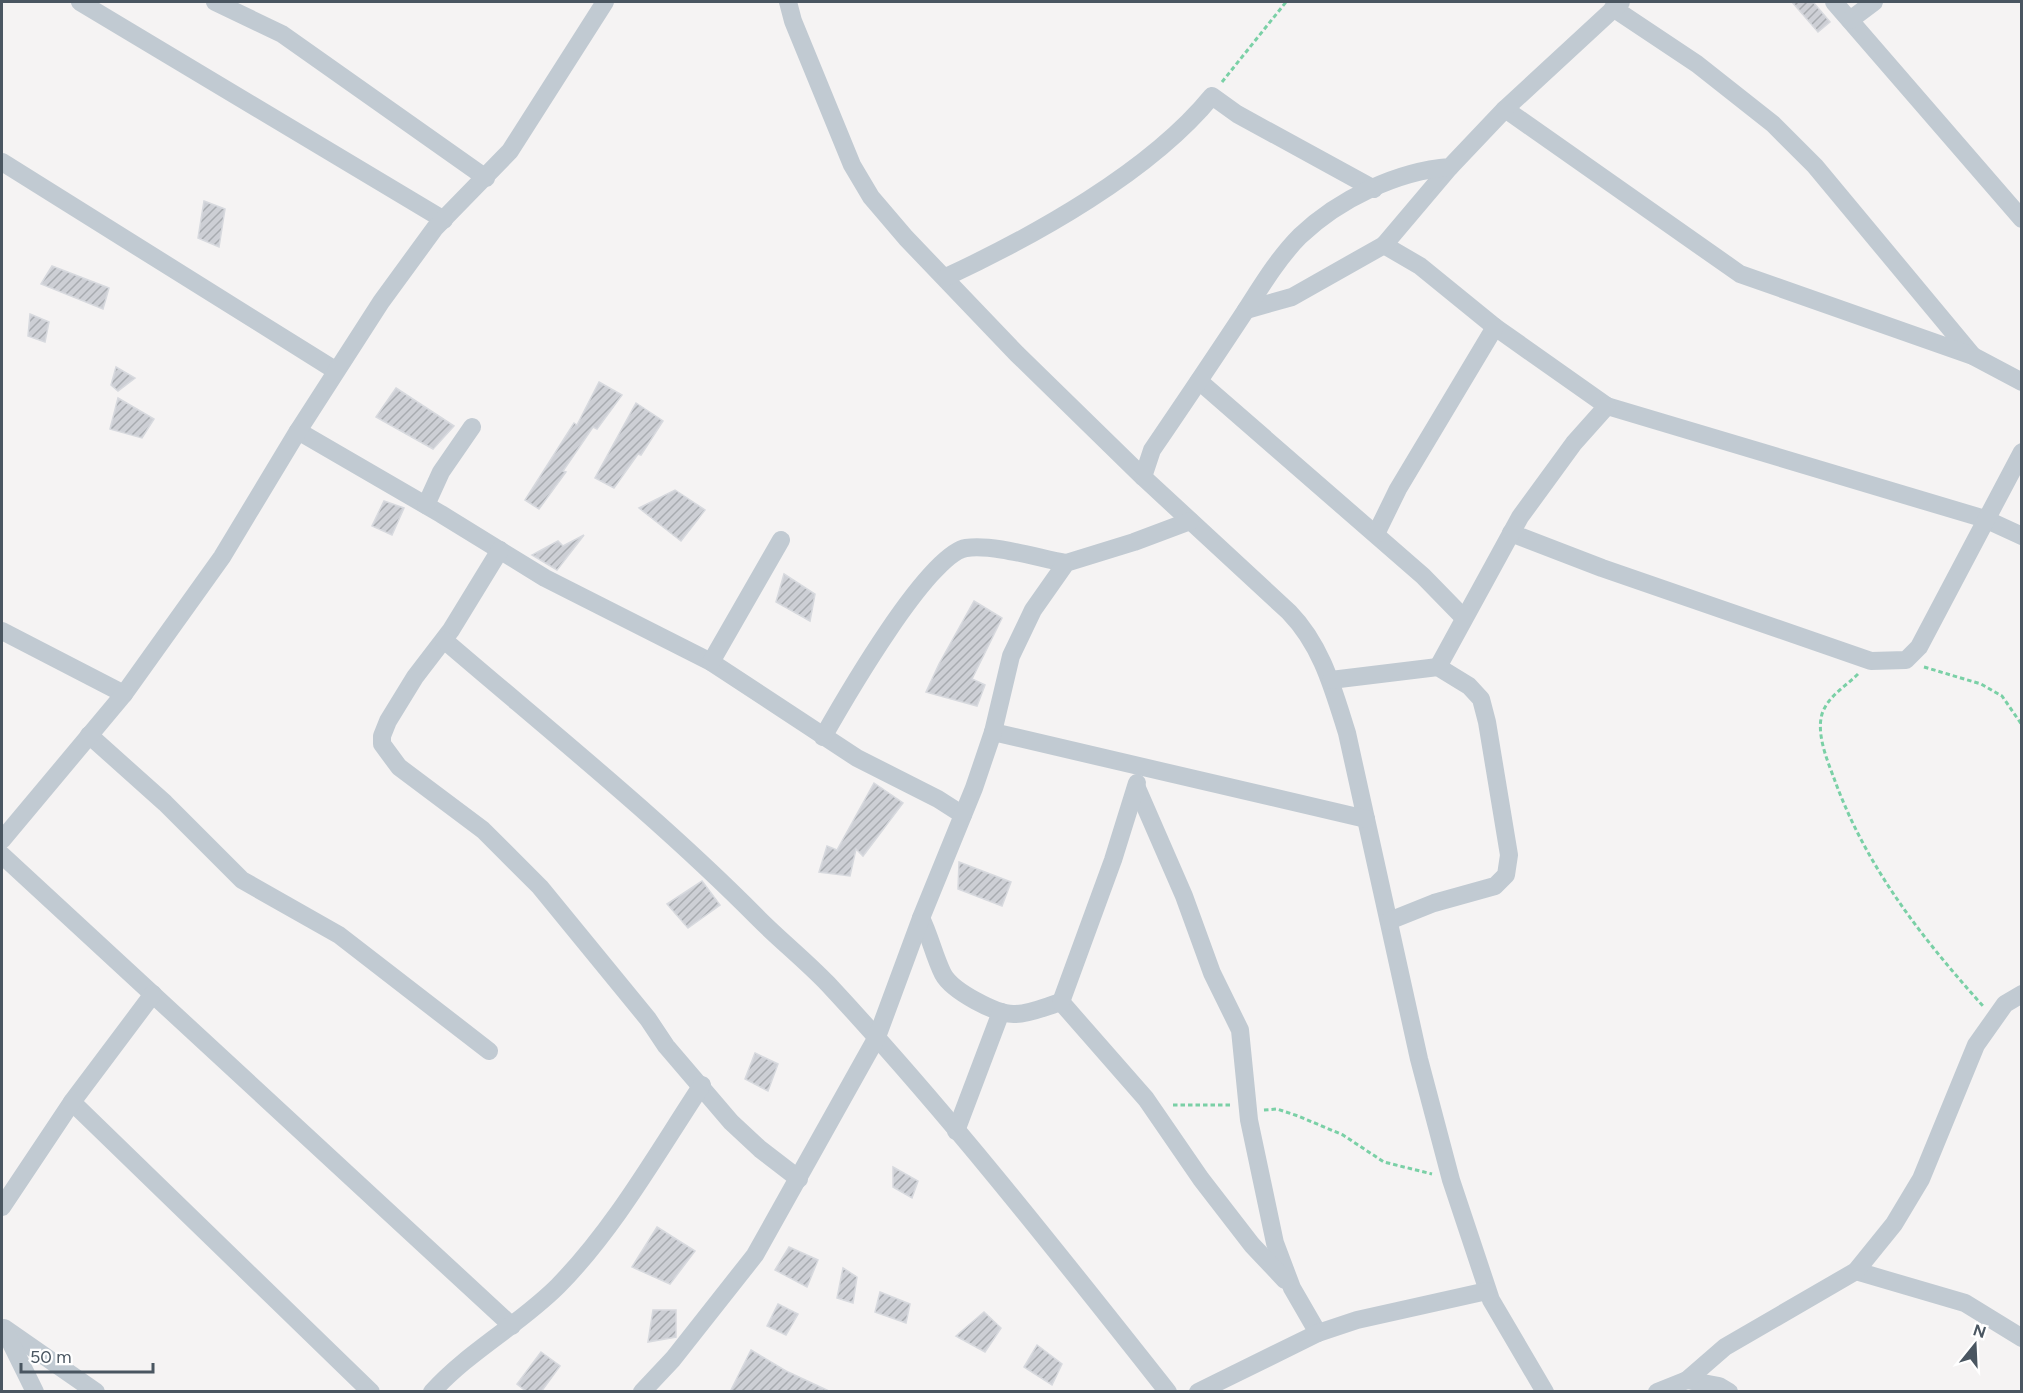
<svg xmlns="http://www.w3.org/2000/svg" width="2023" height="1393" font-family="Figtree,sans-serif">
	<defs>
		<pattern id="building-hatch" width="6" height="6" patternUnits="userSpaceOnUse" patternTransform="scale(1.5)"><rect width="6" height="6" fill="#cdcfd5"/><path d="M-1 1l2-2M0 6l6-6M5 7l2-2" fill="none" stroke="#a8abb0"/></pattern>
	</defs>
	<rect width="100%" height="100%" fill="#f5f3f3"/>
	<!-- building -->
	<g fill="url(#building-hatch)" stroke="#d7d9de" stroke-width="1.5">
		<polygon points="1792,2 1813,2 1830,22 1818,32"/>
		<polygon points="204,201 225,209 219,247 198,238"/>
		<polygon points="52,266 109,288 103,309 41,284"/>
		<polygon points="30,314 49,322 45,342 28,336"/>
		<polygon points="116,367 135,378 118,391 111,385"/>
		<polygon points="599,382 622,395 597,429 593,427 563,471 566,472 539,509 525,500 574,423 577,425"/>
		<polygon points="396,388 454,426 433,449 376,417"/>
		<polygon points="118,398 154,419 142,438 110,429"/>
		<polygon points="636,403 663,421 641,455 638,454 614,488 595,478"/>
		<polygon points="675,490 705,510 681,541 639,508"/>
		<polygon points="384,501 404,508 392,535 372,526"/>
		<polygon points="584,535 557,570 532,555 558,541 563,546"/>
		<polygon points="784,574 815,594 810,621 776,602"/>
		<polygon points="974,601 1002,618 972,679 985,685 977,706 926,692 939,664"/>
		<polygon points="874,783 903,803 863,856 856,849 850,876 819,872 827,846 837,850"/>
		<polygon points="959,862 1011,882 1002,906 958,889"/>
		<polygon points="702,881 720,905 688,928 667,904"/>
		<polygon points="755,1053 778,1064 768,1091 745,1079"/>
		<polygon points="893,1167 918,1181 912,1198 893,1187"/>
		<polygon points="657,1227 695,1251 670,1284 632,1267"/>
		<polygon points="789,1247 818,1260 807,1287 775,1270"/>
		<polygon points="843,1268 857,1277 853,1303 837,1298"/>
		<polygon points="880,1292 910,1304 906,1323 875,1312"/>
		<polygon points="778,1304 798,1314 786,1335 767,1326"/>
		<polygon points="653,1310 676,1310 676,1337 648,1342"/>
		<polygon points="984,1312 1001,1328 985,1352 956,1336"/>
		<polygon points="1037,1345 1062,1364 1052,1385 1024,1367"/>
		<polygon points="751,1350 786,1371 831,1392 730,1392"/>
		<polygon points="541,1352 560,1366 541,1392 527,1392 517,1384"/>
	</g>
	<g fill="none" stroke-linecap="round" stroke-linejoin="round">
		<!-- path -->
		<g stroke="#7ad0a6" stroke-width="3" stroke-dasharray="4.5 3" stroke-linecap="butt">
			<polyline points="1222,82 1286,2"/>
			<polyline points="1924,667 1981,684 2002,696 2022,725"/>
			<path d="M1858 674C1845 687 1828 696 1822 714 1816 735 1828 762 1835 781 1867 868 1922 938 1983 1006"/>
			<polyline points="1173,1105 1232,1105"/>
			<polyline points="1264,1110 1277,1109 1298,1116 1343,1135 1384,1162 1432,1174"/>
		</g>
		<!-- minor -->
		<g stroke="#c1cad2" stroke-width="18">
			<polyline points="80,2 444,220"/>
			<polyline points="215,2 282,34 486,178"/>
			<path d="M788 2 793 21 852 165 871 197 906 238 1017 354 1143 477 1289 612C1322 646 1333 689 1347 733L1419 1059 1451 1180 1491 1300 1545 1392"/>
			<polyline points="1834,2 2022,219"/>
			<polyline points="1613,8 1697,64 1773,124 1815,166 1973,356"/>
			<polyline points="1850,20 1874,2"/>
			<polyline points="1505,109 1740,274 1973,356 2022,382"/>
			<polyline points="2,162 330,367"/>
			<polyline points="1384,245 1420,266 1495,327 1607,406 1985,519 2022,536"/>
			<path d="M946 277C1034 236 1150 172 1212 96L1237 114 1374 189"/>
			<polyline points="1246,310 1292,297 1384,245 1450,167"/>
			<polyline points="1199,381 1423,576 1464,618"/>
			<polyline points="298,431 441,514 545,578 711,662 857,758 938,799 963,815"/>
			<path d="M1143 477 1152 450C1184 403 1215 357 1246 310 1262 285 1279 257 1300 236 1339 199 1397 171 1450 167L1505 109 1621 2"/>
			<polyline points="426,505 441,472 472,427"/>
			<polyline points="1511,533 1602,568 1871,661 1906,660 1919,647 2022,452"/>
			<polyline points="1376,534 1398,489 1495,327"/>
			<polyline points="500,550 451,630 415,677 388,721 382,736 382,744 399,767 483,830 540,887 648,1019 666,1046 731,1122 760,1149 799,1179"/>
			<polyline points="2,631 124,694"/>
			<path d="M444 640C550 731 660 819 759 919 781 941 806 961 828 984 948 1113 1058 1253 1168 1392"/>
			<polyline points="711,662 781,540"/>
			<polyline points="1438,667 1520,517 1574,443 1607,406"/>
			<polyline points="1331,680 1438,667 1469,686 1481,699 1487,722 1509,855 1506,875 1495,886 1434,903 1389,921"/>
			<polyline points="993,732 1366,819"/>
			<polyline points="89,735 165,803 242,880 339,935 489,1051"/>
			<path d="M823 737C844 700 928 554 966 548 994 544 1038 558 1066 563"/>
			<polyline points="1137,788 1184,896 1212,973 1240,1030 1249,1120 1275,1243 1292,1288 1318,1333"/>
			<polyline points="2,840 124,694 222,557 298,431 381,302 435,228 510,151 605,2"/>
			<polyline points="2,855 512,1326"/>
			<path d="M921 918C930 936 934 956 943 974 952 991 997 1015 1015 1014 1030 1014 1047 1006 1061 1002"/>
			<polyline points="1061,1002 1146,1099 1201,1179 1252,1245 1285,1280"/>
			<polyline points="1061,1002 1113,860 1137,783"/>
			<polyline points="72,1102 371,1392"/>
			<polyline points="956,1131 1001,1012"/>
			<polyline points="2,1207 72,1102 153,994"/>
			<polyline points="1856,1271 1965,1303 2022,1338"/>
			<polyline points="4,1328 96,1392"/>
			<polyline points="5,1331 35,1392"/>
			<polyline points="1687,1380 1719,1386 1729,1392"/>
			<path d="M432 1392C469 1351 519 1325 558 1286 615 1228 657 1153 702 1085"/>
			<polyline points="642,1392 673,1359 755,1255 877,1037 921,918 974,788 993,732 1011,656 1033,610 1066,563 1134,542 1190,521"/>
			<polyline points="1198,1392 1318,1333 1357,1320 1487,1291"/>
			<polyline points="1657,1392 1687,1380 1725,1347 1856,1271 1894,1224 1921,1179 1976,1045 2005,1004 2022,994"/>
		</g>
	</g>
	<!-- border -->
	<rect width="2023" height="1393" fill="none" stroke="#4a5661" stroke-width="6"/>
	<!-- north arrow -->
	<g transform="translate(1975 1345) rotate(18)" stroke="#ffffff" stroke-width="4.5" paint-order="stroke">
	<path d="M0-4.5L10 22L0 15L-10 22Z" fill="#4a5661"/>
	<text y="-9" font-size="16" font-weight="bold" text-anchor="middle" fill="#4a5661">N</text>
	</g>
	<!-- scale -->
	<path d="M21 1363v9h132v-9" fill="none" stroke="#4a5661" stroke-width="3"/>
	<text x="30" y="1363" font-size="18" fill="#4a5661" stroke="#ffffff" stroke-width="4.5" paint-order="stroke">50 m</text>
</svg>
